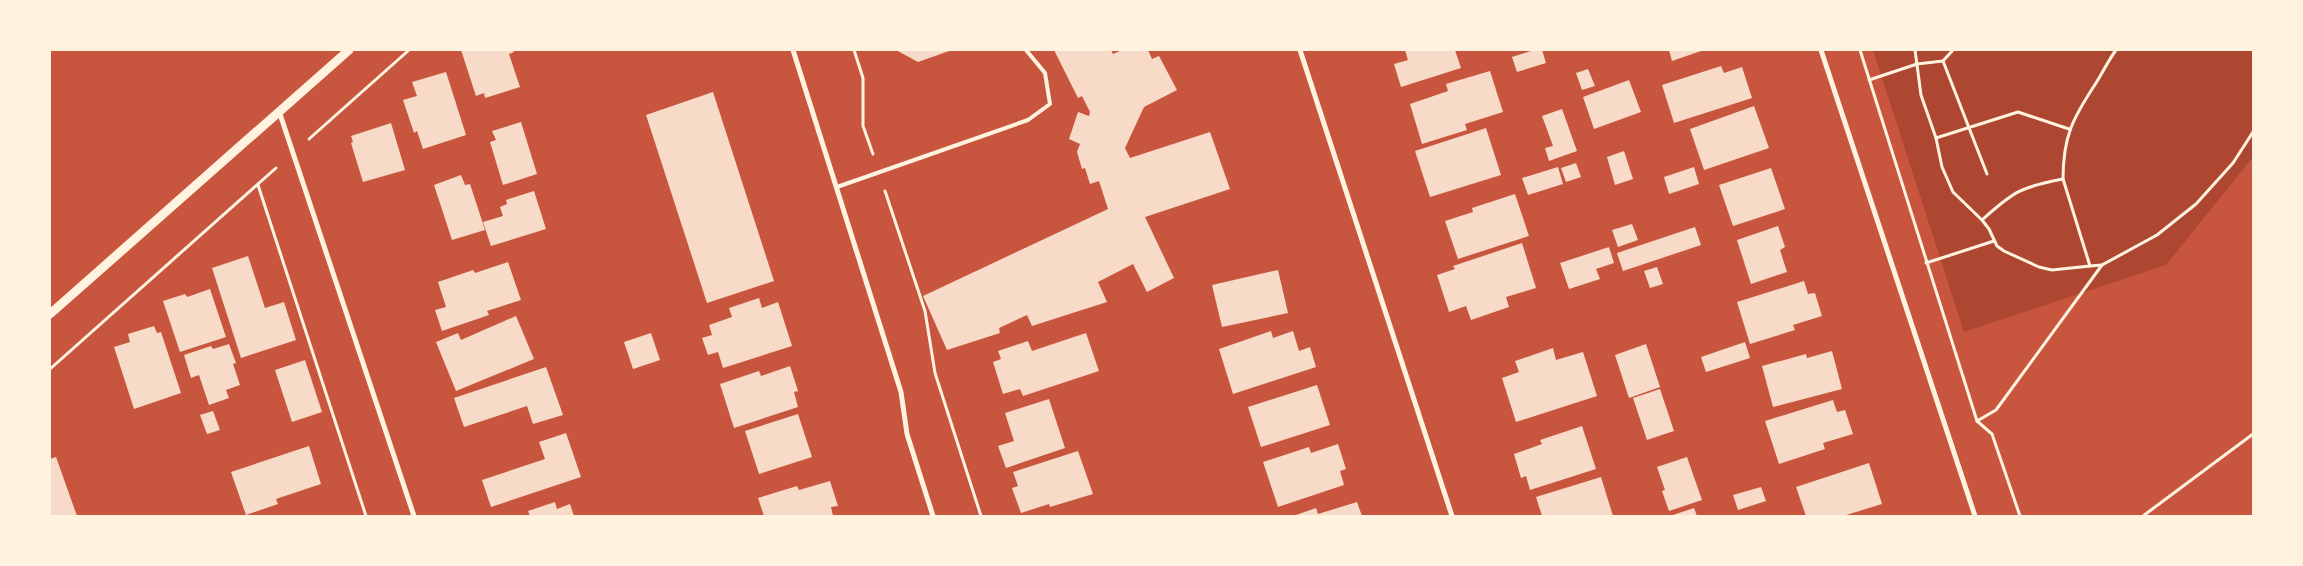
<svg xmlns="http://www.w3.org/2000/svg" width="2303" height="566" font-family="'Work Sans',sans-serif">
	<rect width="100%" height="100%" fill="#c8553d"/>
	<!-- green -->
	<polygon fill="#ae4732" points="1873,50 2253,50 2253,157 2166,265 1964,332"/>
	<!-- building -->
	<g fill="#f7dbc8">
		<polygon points="461,50 513,50 514,52 509,54 520,87 485,98 484,93 476,96"/>
		<polygon points="896,50 952,50 918,62"/>
		<polygon points="1054,50 1111,50 1113,54 1122,50 1148,50 1152,59 1159,56 1177,90 1144,107 1125,148 1130,158 1210,132 1230,189 1145,217 1174,278 1147,292 1133,264 1098,282 1107,302 1032,326 1027,315 999,328 1000,333 947,350 923,296 1108,209 1099,181 1090,184 1085,168 1082,169 1077,152 1080,144 1069,139 1078,112 1089,116 1090,112 1082,96 1078,98"/>
		<polygon points="1405,50 1455,50 1461,68 1401,87 1394,64 1408,60"/>
		<polygon points="1534,50 1542,50 1546,63 1517,72 1512,57"/>
		<polygon points="1669,50 1704,50 1672,61"/>
		<polygon points="1721,66 1724,73 1742,67 1752,98 1674,123 1662,85"/>
		<polygon points="1588,69 1595,86 1582,90 1576,73"/>
		<polygon points="1490,71 1503,112 1465,124 1467,130 1422,144 1410,104 1448,91 1446,84"/>
		<polygon points="446,72 466,135 423,149 417,131 414,133 403,100 417,96 412,82"/>
		<polygon points="1629,80 1641,112 1594,129 1583,97"/>
		<polygon points="713,92 774,281 707,303 646,115"/>
		<polygon points="1754,106 1769,148 1704,170 1690,129"/>
		<polygon points="1562,109 1577,151 1549,161 1545,148 1553,146 1542,116"/>
		<polygon points="521,122 537,174 503,185 490,142 496,140 492,131"/>
		<polygon points="391,123 405,170 363,182 351,143 353,142 351,136"/>
		<polygon points="1486,128 1501,175 1430,197 1415,151"/>
		<polygon points="1624,151 1633,179 1615,185 1607,157"/>
		<polygon points="1576,163 1581,177 1566,182 1561,168"/>
		<polygon points="1558,167 1563,184 1528,195 1522,178"/>
		<polygon points="1694,167 1699,184 1669,194 1664,177"/>
		<polygon points="1771,168 1785,209 1733,226 1719,185"/>
		<polygon points="461,175 465,185 470,184 485,230 452,240 434,185"/>
		<polygon points="534,191 546,229 491,246 483,222 503,216 500,207 507,204 506,200"/>
		<polygon points="1515,194 1529,236 1458,259 1445,221 1473,212 1472,208"/>
		<polygon points="1632,224 1638,240 1618,247 1612,230"/>
		<polygon points="1778,226 1785,247 1780,250 1787,272 1751,284 1737,240"/>
		<polygon points="1695,227 1701,245 1623,271 1617,253"/>
		<polygon points="1522,243 1536,288 1506,297 1509,307 1471,320 1466,306 1449,312 1437,275 1455,269 1453,266"/>
		<polygon points="1609,247 1614,263 1596,269 1600,279 1569,289 1560,263"/>
		<polygon points="248,256 265,308 284,302 296,340 241,358 212,268"/>
		<polygon points="508,262 521,300 487,311 489,315 442,331 435,310 446,307 438,282 473,270 475,273"/>
		<polygon points="1657,267 1663,284 1650,288 1644,271"/>
		<polygon points="1278,270 1288,313 1222,327 1212,285"/>
		<polygon points="1804,281 1808,294 1815,293 1822,316 1793,325 1795,330 1750,344 1737,302"/>
		<polygon points="210,289 226,337 180,352 163,301 185,294 187,297"/>
		<polygon points="759,298 762,308 778,302 792,346 723,368 718,352 708,355 702,338 712,335 709,325 732,317 729,308"/>
		<polygon points="516,316 534,359 456,391 436,342 458,333 461,340"/>
		<polygon points="154,326 157,333 161,332 181,393 134,409 114,347 130,342 128,334"/>
		<polygon points="1271,331 1273,338 1293,331 1299,351 1310,347 1316,367 1233,394 1219,349"/>
		<polygon points="651,333 660,360 633,369 624,342"/>
		<polygon points="1086,333 1099,371 1023,396 1020,389 1003,394 993,362 1001,359 998,351 1028,341 1032,351"/>
		<polygon points="1745,342 1750,358 1706,372 1701,357"/>
		<polygon points="229,344 236,363 233,364 240,385 226,390 229,398 209,405 199,375 191,378 184,355 211,346 213,349"/>
		<polygon points="1646,344 1660,387 1629,398 1615,355"/>
		<polygon points="1553,348 1556,360 1583,352 1597,396 1516,422 1502,378 1519,372 1515,361"/>
		<polygon points="1832,351 1842,389 1773,407 1762,366 1806,354 1807,358"/>
		<polygon points="305,360 322,412 292,422 275,370"/>
		<polygon points="790,366 798,391 794,392 798,407 734,428 720,384 759,371 761,376"/>
		<polygon points="546,367 563,415 533,424 527,406 464,427 454,398"/>
		<polygon points="1317,385 1330,425 1261,447 1248,407"/>
		<polygon points="1660,389 1674,431 1647,440 1633,398"/>
		<polygon points="1049,399 1065,448 1006,468 998,446 1014,441 1005,413"/>
		<polygon points="1833,400 1837,412 1845,410 1853,434 1823,443 1825,449 1779,464 1765,421"/>
		<polygon points="213,411 220,430 207,434 200,415"/>
		<polygon points="798,414 812,457 759,474 745,431"/>
		<polygon points="1582,426 1596,469 1530,490 1526,476 1521,478 1514,454 1542,444 1540,440"/>
		<polygon points="566,433 581,477 491,507 482,480 545,459 539,442"/>
		<polygon points="1338,444 1346,469 1340,471 1344,485 1278,507 1263,462 1309,447 1311,453"/>
		<polygon points="309,446 321,484 276,499 278,504 246,515 231,472"/>
		<polygon points="1078,451 1093,494 1050,507 1049,504 1021,513 1012,488 1018,486 1013,472"/>
		<polygon points="56,457 77,516 50,516 50,459"/>
		<polygon points="1687,457 1702,500 1669,511 1662,491 1665,490 1657,467"/>
		<polygon points="1869,463 1882,504 1843,516 1806,516 1796,487"/>
		<polygon points="1601,477 1613,516 1542,516 1536,497"/>
		<polygon points="830,481 838,506 831,507 833,516 764,516 758,498 797,486 799,490"/>
		<polygon points="1761,487 1766,501 1738,510 1733,495"/>
		<polygon points="555,502 557,509 570,504 574,516 530,516 528,511"/>
		<polygon points="1357,502 1362,516 1293,516 1316,508 1318,514"/>
		<polygon points="1694,508 1697,516 1670,516"/>
	</g>
	<g fill="none" stroke-linecap="round" stroke-linejoin="round">
		<!-- path -->
		<g stroke="#fff3e0" stroke-width="3">
			<polyline points="854,50 863,78 863,126 873,154"/>
			<polyline points="1860,50 1977,421 1992,434 2020,516"/>
			<polyline points="1915,50 1921,95 1936,138 1942,167 1953,192 1982,220 1989,229 1997,246 2004,251 2039,267 2052,270 2090,266"/>
			<polyline points="1943,61 1953,50"/>
			<polyline points="1869,80 1917,64 1943,61 1987,174"/>
			<polyline points="1936,138 2018,112 2069,129"/>
			<polyline points="309,139 409,50"/>
			<polyline points="258,185 366,516"/>
			<polyline points="885,191 925,311 935,373 981,516"/>
			<path d="M1982 220C2014 191 2021 187 2063 179"/>
			<polyline points="1926,263 1994,241"/>
			<path d="M2102 265 2090 266 2063 179C2063 136 2073 118 2096 83 2103 72 2108 61 2116 50"/>
			<polyline points="50,369 276,168"/>
			<polyline points="1977,421 1996,410 2102,265 2157,235 2196,204 2233,163 2253,132"/>
			<polyline points="2143,516 2253,434"/>
		</g>
		<!-- service -->
		<polyline stroke="#fff3e0" stroke-width="4" points="837,187 1028,120 1050,104 1045,73 1026,50"/>
		<!-- minor -->
		<g stroke="#fff3e0" stroke-width="5">
			<polyline points="793,50 901,392 907,434 933,516"/>
			<polyline points="1300,50 1452,516"/>
			<polyline points="1821,50 1975,516"/>
			<polyline points="279,111 414,516"/>
		</g>
		<!-- tertiary -->
		<polyline stroke="#fff3e0" stroke-width="9" points="50,314 349,50"/>
	</g>
	<!-- border -->
	<rect width="2303" height="566" fill="none" stroke="#fff3e0" stroke-width="102"/>
</svg>
